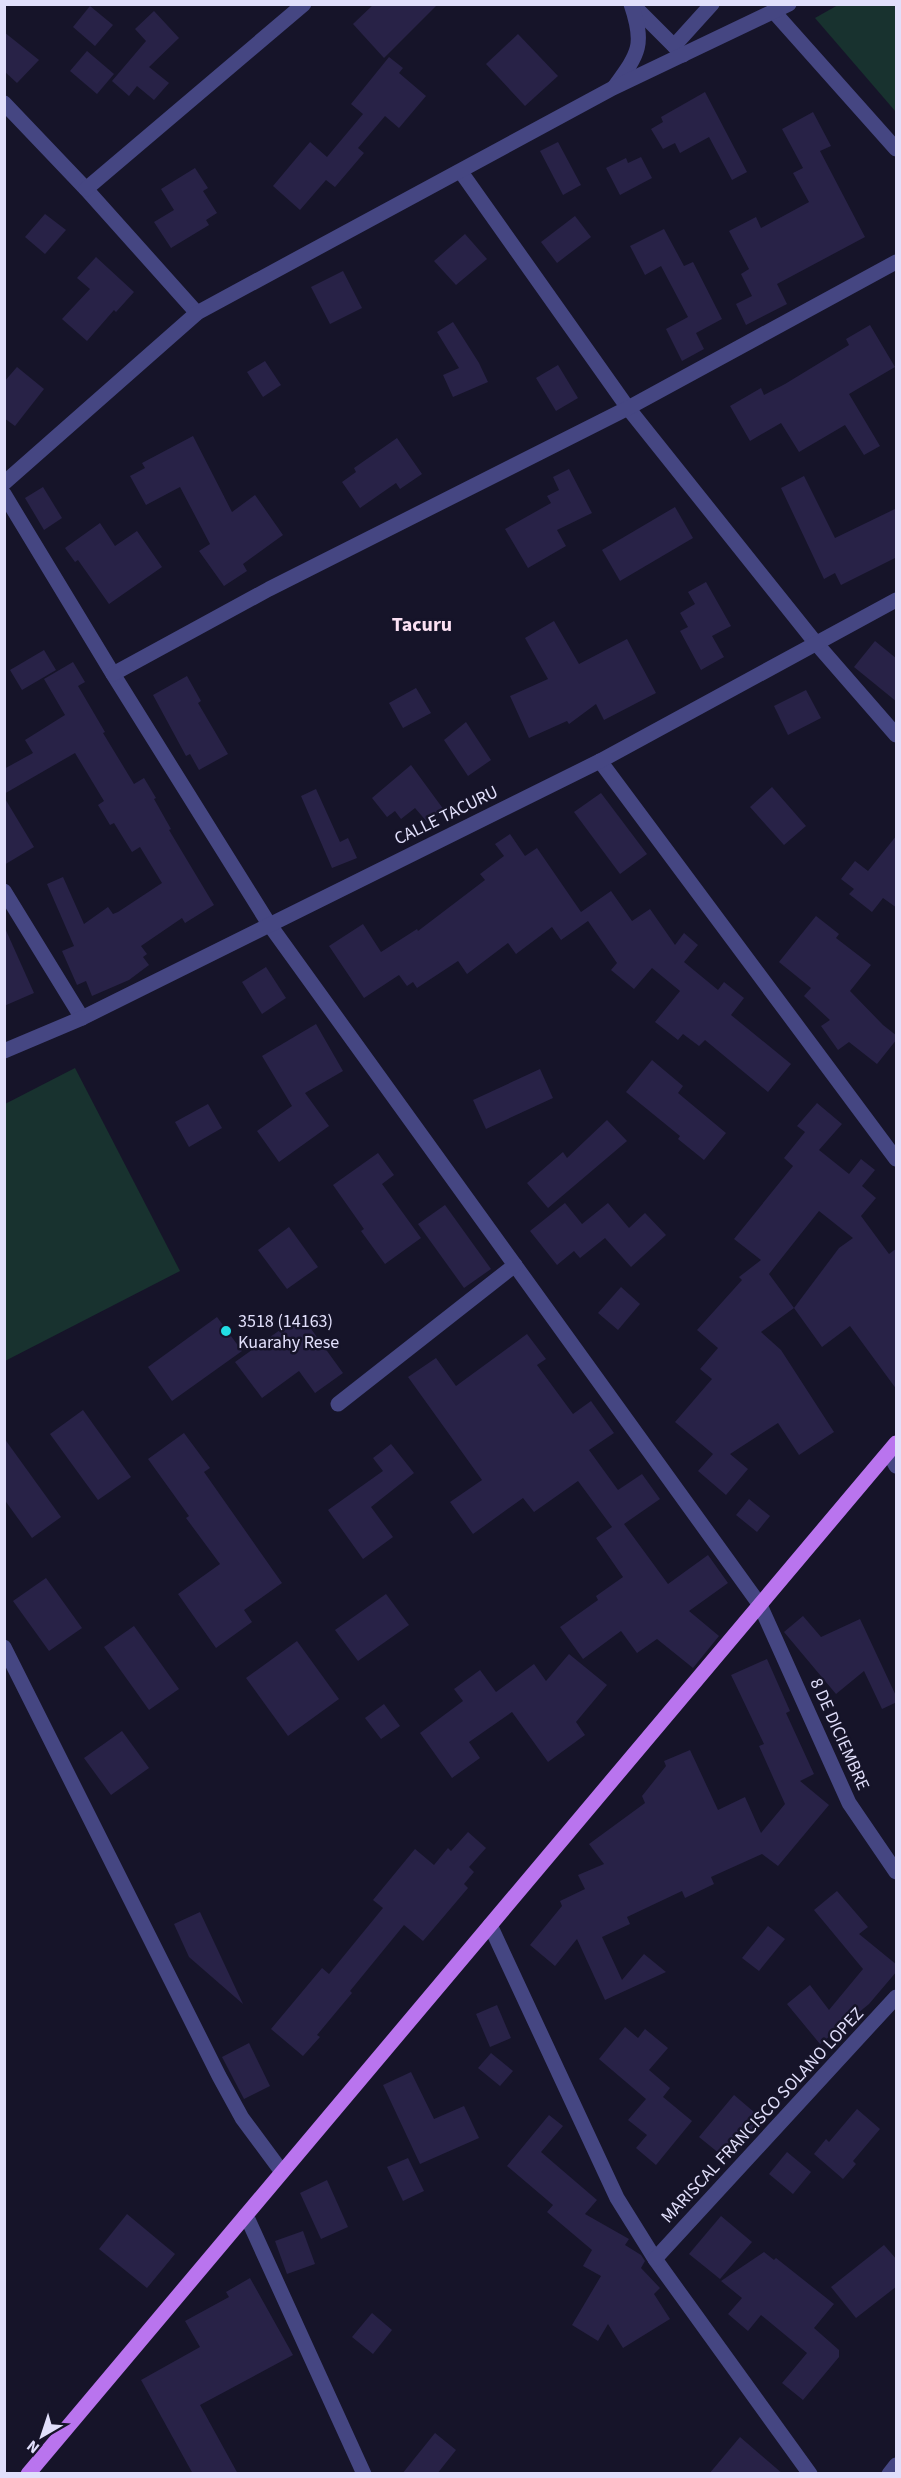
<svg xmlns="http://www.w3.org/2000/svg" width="901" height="2478" font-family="'Source Sans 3',sans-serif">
	<rect width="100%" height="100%" fill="#161429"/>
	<!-- green -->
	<g fill="#18322f">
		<polygon points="838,5 896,5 896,112 815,18"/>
		<polygon points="75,1068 180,1271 5,1361 5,1104"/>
	</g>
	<!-- building -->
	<g fill="#282247" fill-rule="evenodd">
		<polygon points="374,4 438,4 384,58 353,24"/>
		<polygon points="90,6 113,25 95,46 73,27"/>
		<polygon points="154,11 179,38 149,67 169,83 154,100 137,86 129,96 112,81 146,41 135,29"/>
		<polygon points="4,32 39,60 17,83 4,71"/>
		<polygon points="518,34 558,76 525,106 486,64"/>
		<polygon points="87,51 114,74 97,94 70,71"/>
		<polygon points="389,57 403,68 399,73 426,96 399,128 385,116 358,148 364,153 335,187 326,180 300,210 273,186 310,142 327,157 363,114 351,104"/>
		<polygon points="705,92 747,172 732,180 709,137 680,153 675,143 663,149 651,129 663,122 661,117"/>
		<polygon points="813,112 831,146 820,151 865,237 777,284 787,304 746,325 736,304 752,296 741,274 749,269 729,231 756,217 761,228 809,202 793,173 803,168 782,129"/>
		<polygon points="558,142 581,185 563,195 540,151"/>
		<polygon points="641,157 652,178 620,195 606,168 626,158 628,163"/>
		<polygon points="195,168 208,188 203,191 217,213 206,220 209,225 171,248 154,222 174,210 161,189"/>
		<polygon points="45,214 66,230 45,254 25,237"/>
		<polygon points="575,216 591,237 557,263 541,242"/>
		<polygon points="664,229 684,266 693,262 722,319 696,333 704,349 682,361 666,329 688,317 661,266 645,275 630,246"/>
		<polygon points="465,234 487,259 456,285 434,261"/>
		<polygon points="96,257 134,292 116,312 114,310 87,341 62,319 90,289 77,278"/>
		<polygon points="343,271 362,308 330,324 311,287"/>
		<polygon points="453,322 479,363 488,382 453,397 443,375 459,368 437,332"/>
		<polygon points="870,325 895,367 849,394 880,446 864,455 845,425 799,452 781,423 750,441 730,406 761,388 764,395 785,384 849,345 846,339"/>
		<polygon points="265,361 281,385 263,397 247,372"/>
		<polygon points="558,365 578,398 556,411 536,378"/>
		<polygon points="17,367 44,389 15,426 4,418 4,382"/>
		<polygon points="193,436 232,512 255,495 283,535 243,564 247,571 224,586 199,551 210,544 180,487 146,505 130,476 145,468 142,463"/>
		<polygon points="397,438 422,474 400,489 396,483 360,508 342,482 356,472 354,468"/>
		<polygon points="569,469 592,513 557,530 566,546 528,568 505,529 551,503 547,496 559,490 553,477"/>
		<polygon points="804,476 835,538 897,508 897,557 841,585 835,573 824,579 781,488"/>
		<polygon points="43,487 62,518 44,530 25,498"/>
		<polygon points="675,507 693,538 620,581 602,550"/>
		<polygon points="100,523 115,546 137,531 162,567 109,604 78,560 75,562 65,548"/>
		<polygon points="706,582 731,626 712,636 724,657 701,670 680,631 688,627 680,613 695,604 688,592"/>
		<polygon points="554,621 579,664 627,639 656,693 604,720 596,704 569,724 567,721 529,738 510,696 548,679 525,638"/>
		<polygon points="875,641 897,659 897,702 854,667"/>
		<polygon points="44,650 56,670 22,690 10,670"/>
		<polygon points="73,662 85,682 78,686 105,732 103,733 134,784 144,778 156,798 154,799 171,829 169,830 214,905 185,923 182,918 141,946 147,954 143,957 149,965 129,980 92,996 86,981 77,985 62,951 74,946 47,884 63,877 84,924 108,907 113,914 118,912 162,883 140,847 132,852 114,823 110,825 98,805 104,801 75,753 4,794 4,769 33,753 25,740 65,715 44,679"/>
		<polygon points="187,676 201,701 198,703 228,754 199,770 190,754 186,756 153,695"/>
		<polygon points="416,688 431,713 403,728 389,703"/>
		<polygon points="806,690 821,718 788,735 774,706"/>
		<polygon points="466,722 491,760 468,776 444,740"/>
		<polygon points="411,765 444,810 428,823 415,808 401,819 395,811 387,817 372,798"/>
		<polygon points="772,787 806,826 784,845 750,807"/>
		<polygon points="316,789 340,842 348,838 357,858 332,868 301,796"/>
		<polygon points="601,793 647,854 620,874 574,812"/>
		<polygon points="4,797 34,847 4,865"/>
		<polygon points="510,834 525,856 537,848 581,912 611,891 632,921 650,909 675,945 684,933 698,945 684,962 718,990 724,982 744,998 731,1015 791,1064 768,1092 705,1040 699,1046 683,1034 678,1040 655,1022 680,991 652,968 634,989 611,970 617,963 588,921 561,940 552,927 516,954 508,943 467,974 458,961 417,988 413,982 407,986 399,975 364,998 329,946 363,924 381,952 417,929 418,931 485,880 480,874 504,856 495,844"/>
		<polygon points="897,835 897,908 883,898 872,912 849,894 854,889 841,879 855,861 868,871"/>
		<polygon points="816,916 839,934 836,938 871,965 850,991 883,1025 897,1036 897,1039 877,1064 849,1042 838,1050 821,1026 830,1020 804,996 811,988 779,962"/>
		<polygon points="4,926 34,993 4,1006"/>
		<polygon points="266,967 286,998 262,1014 242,982"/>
		<polygon points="316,1024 343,1071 305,1093 329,1126 279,1162 257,1131 292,1106 262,1056"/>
		<polygon points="652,1060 683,1086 678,1093 726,1133 704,1160 678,1139 680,1136 626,1092"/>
		<polygon points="540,1069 553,1098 486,1129 473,1100"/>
		<path d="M817 1103 842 1124 819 1150 849 1174 861 1159 875 1170 862 1186 876 1198 861 1216 889 1254 897 1248V1390L850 1326 822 1347 794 1308 761 1332 781 1350 834 1432 799 1455 778 1423 730 1454 748 1469 726 1495 698 1471 713 1454 675 1422 712 1379 700 1369 718 1348 697 1330 742 1280 739 1277 761 1260 734 1239 793 1166 784 1158 805 1132 797 1126ZM819 1211 853 1238 839 1248 794 1308 769 1274Z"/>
		<polygon points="208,1104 222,1128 189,1147 175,1122"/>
		<polygon points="607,1120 627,1141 548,1208 527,1183 563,1152 567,1158"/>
		<polygon points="378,1153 394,1175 382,1184 421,1238 385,1264 361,1231 364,1229 333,1185"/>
		<polygon points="565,1203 582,1224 608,1203 629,1228 645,1213 666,1235 631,1267 605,1238 580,1258 574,1251 557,1265 530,1231"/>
		<polygon points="445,1205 491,1269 464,1288 418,1224"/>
		<polygon points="289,1227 318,1267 287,1289 258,1250"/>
		<polygon points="621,1287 640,1304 618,1330 598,1313"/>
		<polygon points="301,1315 343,1373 315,1393 299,1371 262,1398 235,1362"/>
		<polygon points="217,1317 242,1351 172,1401 148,1367"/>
		<polygon points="527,1334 546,1359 537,1365 573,1414 591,1401 614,1433 589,1450 618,1490 642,1474 660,1499 624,1524 668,1584 708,1555 728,1583 689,1611 719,1636 693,1668 657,1639 637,1653 621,1631 583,1659 560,1627 598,1600 596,1596 623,1577 596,1538 612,1527 578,1481 534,1512 523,1498 473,1534 450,1502 482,1480 408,1377 436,1358 456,1386"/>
		<polygon points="83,1410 131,1477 98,1500 50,1434"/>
		<polygon points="184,1433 210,1468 204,1472 282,1583 244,1610 252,1622 216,1648 178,1594 220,1564 186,1518 189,1516 148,1459"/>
		<polygon points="4,1438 61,1517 32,1538 4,1499"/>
		<polygon points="391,1444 414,1473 371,1507 393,1537 363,1559 328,1510 383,1471 373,1458"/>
		<polygon points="749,1499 770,1516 757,1532 736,1515"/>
		<polygon points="46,1578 82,1628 49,1651 13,1601"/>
		<polygon points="386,1594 409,1625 358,1661 335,1630"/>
		<polygon points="803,1616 821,1637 860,1619 897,1698 897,1702 882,1709 864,1671 836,1694 784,1632"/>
		<polygon points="134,1626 179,1689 149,1710 104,1647"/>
		<polygon points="297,1641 339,1699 288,1736 246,1678"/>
		<polygon points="569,1654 607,1685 576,1722 585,1735 548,1762 512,1712 469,1742 480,1758 452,1778 420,1733 463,1701 454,1689 480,1670 496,1692 534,1664 546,1681"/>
		<polygon points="767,1659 790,1711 786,1713 814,1774 800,1781 829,1805 778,1866 762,1854 711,1877 714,1884 685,1898 682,1891 627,1917 630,1924 602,1937 622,1980 644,1954 666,1972 605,2000 577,1939 555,1966 530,1945 562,1906 560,1901 585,1889 578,1875 604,1864 589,1844 645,1803 642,1796 666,1766 664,1761 690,1750 718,1810 745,1797 761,1833 785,1804 759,1746 764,1744 731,1675"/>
		<polygon points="384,1704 400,1726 381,1739 365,1718"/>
		<polygon points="122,1731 149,1768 111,1795 84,1758"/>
		<polygon points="468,1832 486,1848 469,1867 474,1872 464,1884 468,1888 423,1941 404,1925 350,1991 352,1993 317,2035 320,2037 303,2056 271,2029 322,1968 329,1974 383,1908 373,1900 415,1849 434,1865 448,1848 451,1851"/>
		<polygon points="837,1891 868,1927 859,1934 897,1965 897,1971 869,2004 820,2044 787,2004 810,1985 829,2010 863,1969 814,1910"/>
		<polygon points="200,1912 243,2004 189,1957 174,1924"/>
		<polygon points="768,1926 785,1939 759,1971 742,1958"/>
		<polygon points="497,2005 511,2038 490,2047 476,2014"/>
		<polygon points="625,2027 638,2038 645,2029 668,2048 649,2070 670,2088 663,2097 692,2121 656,2165 636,2148 647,2135 628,2120 646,2099 599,2059"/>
		<polygon points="249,2043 270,2086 244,2099 222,2057"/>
		<polygon points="491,2053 513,2071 500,2086 478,2068"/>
		<polygon points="411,2072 434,2119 464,2106 479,2138 420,2164 383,2085"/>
		<polygon points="734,2095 761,2118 742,2141 736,2135 720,2154 699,2137"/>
		<polygon points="857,2109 880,2129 853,2161 856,2164 843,2179 814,2154 826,2139 829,2142"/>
		<polygon points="549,2115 563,2126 541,2152 597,2200 585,2214 629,2239 625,2245 641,2255 645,2261 641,2268 660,2288 654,2294 670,2319 623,2348 608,2324 598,2341 572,2325 601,2276 583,2266 592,2250 547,2212 553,2205 507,2166"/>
		<polygon points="787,2152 811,2172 793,2194 769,2174"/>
		<polygon points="408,2158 424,2191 403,2201 387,2167"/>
		<polygon points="327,2180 348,2227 321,2239 300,2193"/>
		<polygon points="127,2214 175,2254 147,2288 99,2249"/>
		<polygon points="721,2216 752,2242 720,2279 689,2254"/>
		<polygon points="303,2231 315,2264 287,2274 275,2241"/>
		<polygon points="884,2245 897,2260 897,2286 856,2318 831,2287"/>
		<polygon points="764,2252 774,2260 776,2258 834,2304 814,2328 839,2350 839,2357 803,2400 782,2383 807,2353 761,2315 748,2331 728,2314 742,2298 721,2281"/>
		<polygon points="250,2278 293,2355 200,2405 238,2474 193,2474 141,2380 200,2347 185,2321 229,2297 226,2292"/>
		<polygon points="372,2313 392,2330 373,2354 352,2337"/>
		<polygon points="435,2433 456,2450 437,2474 402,2474"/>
		<polygon points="740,2437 783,2474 709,2474"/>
	</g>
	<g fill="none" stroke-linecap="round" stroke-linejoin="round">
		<!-- minor -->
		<g stroke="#454682" stroke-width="15">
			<polyline points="634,6 683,55"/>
			<polyline points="774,12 896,149"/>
			<polyline points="674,46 712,4"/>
			<path d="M615 86C639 53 645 45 631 4"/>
			<polyline points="4,103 86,189 197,313"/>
			<polyline points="461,172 628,408 815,642 896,735"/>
			<polyline points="86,189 304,4"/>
			<polyline points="4,483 197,313 613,88 789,4"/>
			<polyline points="4,494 113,674 269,924 760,1605 849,1803 896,1872"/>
			<polyline points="113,674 269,589 628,408 896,262"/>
			<polyline points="600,761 896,1159"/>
			<polyline points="4,891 82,1018"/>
			<polyline points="4,1051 82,1018 600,761 896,600"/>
			<polyline points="338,1404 515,1265"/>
			<polyline points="889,1453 896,1466"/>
			<polyline points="4,1647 219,2076 242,2118 282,2172"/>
			<polyline points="490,1925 617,2198 655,2259 810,2474"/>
			<polyline points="246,2215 364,2474"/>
			<polyline points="655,2259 896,1997"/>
			<polyline points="889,2474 896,2465"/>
		</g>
		<!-- major -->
		<polyline stroke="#b974ee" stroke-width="15" points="28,2474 896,1443"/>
	</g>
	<!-- markers -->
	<circle fill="#22dde4" stroke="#161429" stroke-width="2" cx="226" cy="1331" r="6"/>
	<g text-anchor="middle" stroke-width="5" stroke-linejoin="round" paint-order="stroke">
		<!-- street labels -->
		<g font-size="18" fill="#e1dffb" stroke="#161429">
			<text transform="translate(446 815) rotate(-26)" y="6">CALLE TACURU</text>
			<text transform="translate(840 1734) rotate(66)" y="6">8 DE DICIEMBRE</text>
			<text transform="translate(762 2115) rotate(-47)" y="6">MARISCAL FRANCISCO SOLANO LOPEZ</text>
		</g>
		<!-- poi labels -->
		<g font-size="18" fill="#e1dffb" stroke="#161429" text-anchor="start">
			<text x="238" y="1327">3518 (14163)<tspan x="238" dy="21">Kuarahy Rese</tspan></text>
		</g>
		<!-- neighbourhood labels -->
		<g font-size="20" font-weight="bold" fill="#fbe1f3" stroke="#161429">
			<text x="422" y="631">Tacuru</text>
		</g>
	</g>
	<!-- border -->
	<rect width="901" height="2478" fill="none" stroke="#e1dffb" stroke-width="12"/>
	<!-- north arrow -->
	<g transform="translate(42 2436) rotate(219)" stroke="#161429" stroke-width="4.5" paint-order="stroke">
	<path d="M0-4.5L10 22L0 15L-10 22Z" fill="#e1dffb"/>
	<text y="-9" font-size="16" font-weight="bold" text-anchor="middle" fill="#e1dffb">N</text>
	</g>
</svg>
